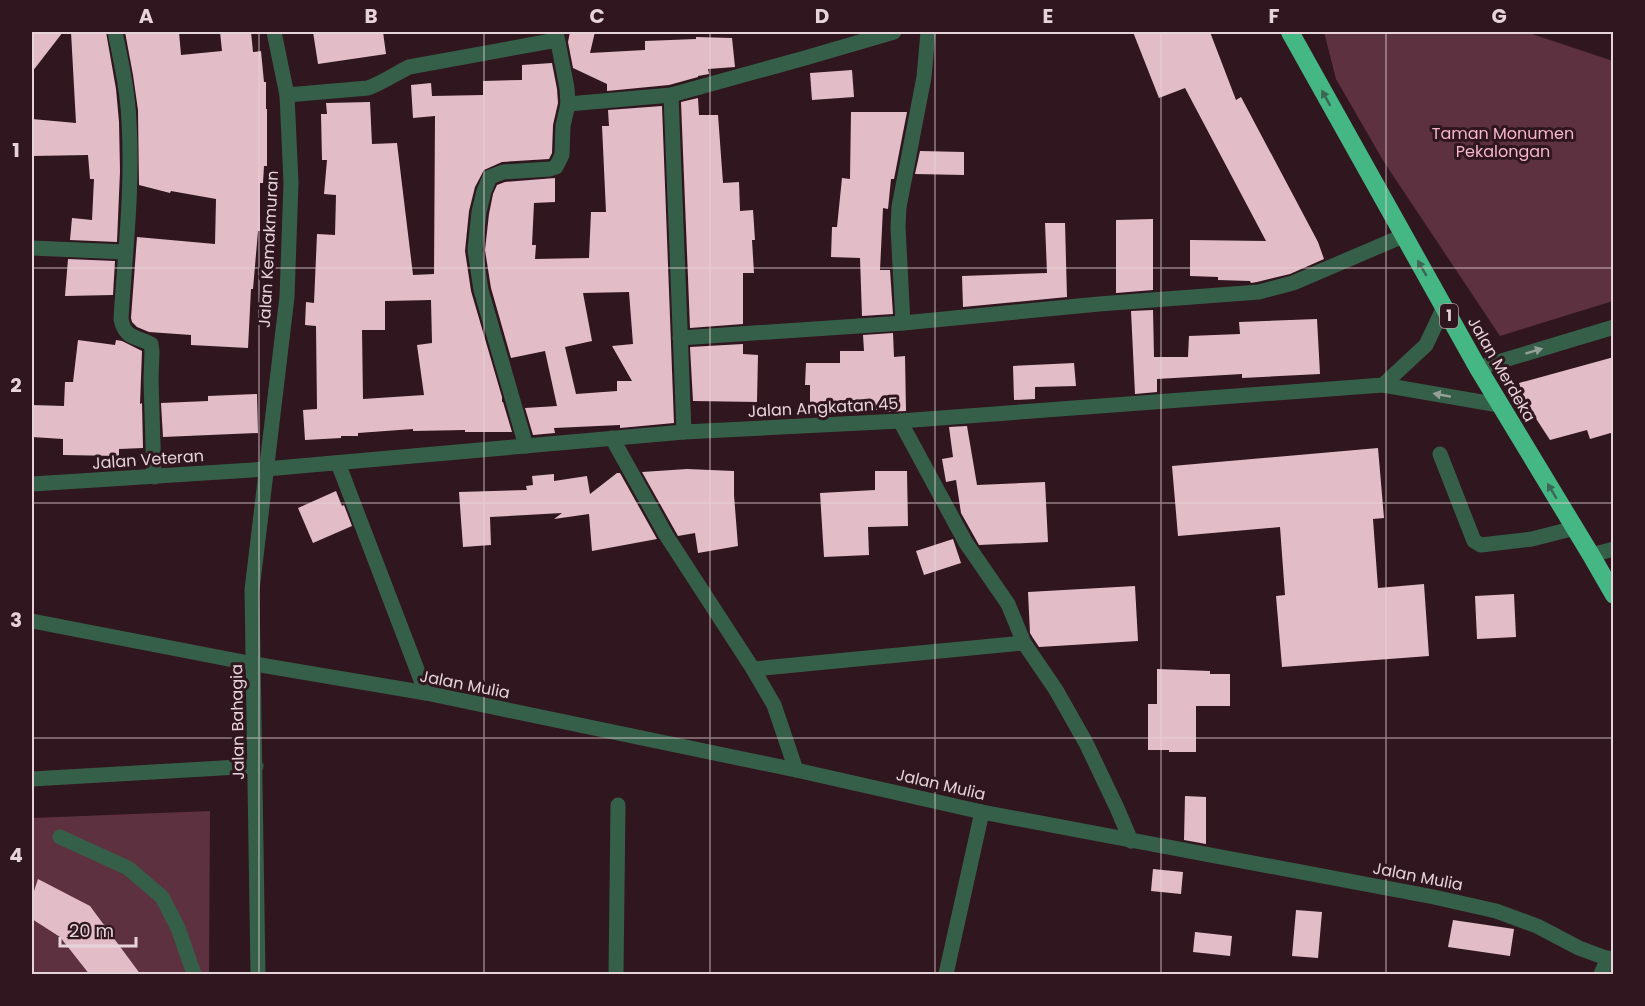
<svg xmlns="http://www.w3.org/2000/svg" width="1645" height="1006" font-family="Poppins,sans-serif">
	<rect width="100%" height="100%" fill="#30161f"/>
	<!-- green -->
	<g fill="#5d3140">
		<polygon points="1324,32 1526,32 1613,61 1613,301 1500,336 1384,162 1336,79"/>
		<polygon points="210,811 209,974 32,974 32,818"/>
	</g>
	<!-- building -->
	<g fill="#e2bdc8" fill-rule="evenodd">
		<polygon points="32,32 63,32 32,72"/>
		<polygon points="71,32 106,32 116,89 119,122 120,171 117,242 70,240 72,218 92,220 94,179 90,179 88,155 32,156 32,119 76,123"/>
		<polygon points="125,32 179,32 181,55 222,51 220,32 251,32 253,52 261,51 264,82 266,82 266,109 267,109 267,166 264,166 263,183 260,183 260,231 258,231 253,289 251,289 248,348 191,345 191,335 149,332 137,327 132,322 131,318 137,237 215,244 216,199 171,191 170,193 139,185 138,110 133,75"/>
		<polygon points="313,32 383,32 386,54 318,64"/>
		<polygon points="570,32 595,32 590,53 645,50 645,41 696,39 696,37 732,38 735,67 708,69 709,74 698,76 698,77 669,85 607,91 607,84 573,68 568,42"/>
		<polygon points="1133,32 1210,32 1236,100 1241,97 1318,242 1324,259 1290,274 1257,282 1251,283 1250,281 1218,280 1218,277 1190,276 1190,240 1266,241 1185,88 1159,98"/>
		<path d="M552 63 557 89 558 103 553 125 552 153 549 159 502 162 484 170 475 187 469 211 465 251 471 291 502 397V402H503L512 432H465V430L413 431V429L358 433V436H341V438L305 440 303 410 317 409 316 326 305 325 306 302 314 303 317 234 335 235 336 195 324 194 327 160H322L321 114H327L326 103 370 102 372 144 397 143 413 275 434 274 435 116 413 118 411 85 431 83 432 96 483 95V81L522 80V65ZM431 300 432 343 417 345 424 395 363 399 362 330H385V301Z"/>
		<polygon points="852,70 854,97 812,100 810,73"/>
		<polygon points="698,98 699,115 718,115 723,183 739,182 740,211 753,210 755,240 752,240 754,273 743,273 743,324 690,328 681,102"/>
		<path d="M662 106 674 423 620 428V425L554 428 555 433 533 435 525 408 557 406 545 351 511 358 491 288 485 250 489 214 493 194 497 185 505 182 555 178V202L534 203 532 245H536L535 259 589 258 591 212H606L602 126H609L608 110ZM629 292 633 344 612 346 632 381H617V391L576 394 565 347 592 341 583 293Z"/>
		<polygon points="851,112 907,112 894,179 891,179 888,209 883,208 880,270 890,270 893,314 862,316 860,258 831,257 832,227 837,227 842,178 850,179"/>
		<polygon points="920,151 964,152 964,175 915,174"/>
		<polygon points="1153,219 1153,290 1116,293 1116,220"/>
		<polygon points="1045,223 1065,223 1067,297 963,307 962,276 1047,273"/>
		<polygon points="68,259 115,261 113,295 65,296"/>
		<polygon points="1153,310 1154,357 1188,357 1189,336 1240,334 1239,322 1317,319 1320,374 1242,378 1242,374 1157,379 1157,392 1135,394 1131,311"/>
		<polygon points="893,333 894,357 905,356 906,411 883,412 883,410 831,410 832,415 810,415 810,385 805,385 806,363 840,363 840,351 864,351 863,335"/>
		<polygon points="78,340 115,345 116,340 122,341 142,351 140,404 142,403 143,448 119,449 119,456 63,455 63,439 32,437 32,405 64,406 65,382 73,382"/>
		<polygon points="743,344 743,354 758,355 757,402 693,401 690,347"/>
		<polygon points="1614,357 1614,432 1590,439 1587,430 1550,440 1535,417 1531,420 1519,383"/>
		<polygon points="1074,363 1076,386 1035,387 1035,399 1014,400 1013,366"/>
		<polygon points="257,394 258,433 163,437 161,403 208,401 208,396"/>
		<polygon points="967,426 977,485 1045,482 1048,542 979,545 961,513 956,480 946,482 942,459 953,457 949,427"/>
		<polygon points="1378,448 1384,518 1373,519 1378,588 1424,584 1429,656 1282,667 1276,596 1285,595 1280,527 1178,536 1172,466"/>
		<polygon points="687,469 734,471 734,495 738,546 698,553 695,533 678,536 642,472"/>
		<polygon points="875,471 907,471 908,526 868,527 869,555 824,557 820,493 875,490"/>
		<polygon points="617,473 620,473 657,539 592,551 589,514 554,519 562,513 490,517 491,545 463,547 459,492 527,490 526,486 533,485 532,476 554,474 554,481 587,476 590,494"/>
		<polygon points="336,491 342,506 344,505 352,526 313,543 298,508"/>
		<polygon points="953,539 961,563 924,575 916,551"/>
		<polygon points="1135,586 1138,641 1039,647 1033,638 1030,633 1028,592"/>
		<polygon points="1514,594 1516,637 1477,639 1475,596"/>
		<polygon points="1157,669 1210,671 1210,674 1230,674 1230,706 1196,706 1196,752 1169,752 1169,750 1148,750 1148,704 1157,704"/>
		<polygon points="1185,796 1206,797 1206,844 1184,840"/>
		<polygon points="1153,869 1183,872 1181,894 1151,891"/>
		<polygon points="38,879 90,906 141,975 90,975 60,937 32,919 32,897"/>
		<polygon points="1296,910 1322,912 1318,958 1292,956"/>
		<polygon points="1453,920 1514,929 1510,956 1448,947"/>
		<polygon points="1195,932 1232,936 1230,956 1193,952"/>
	</g>
	<g fill="none" stroke-linecap="round" stroke-linejoin="round">
		<!-- minor -->
		<g stroke="#365f4a" stroke-width="15">
			<path d="M115 32C121 61 128 92 129 122 133 188 125 254 121 319 125 339 136 336 151 344L152 352 151 379 154 477"/>
			<polyline points="556,32 567,88 568,104 671,95 805,58 894,32"/>
			<path d="M287 95 368 88C382 83 395 74 409 67L557 40"/>
			<polyline points="671,95 684,432"/>
			<polyline points="32,248 125,252"/>
			<polyline points="903,323 898,227 899,207 924,77 928,32"/>
			<polyline points="680,338 903,323 1099,304 1259,292 1293,283 1403,236"/>
			<polyline points="1478,368 1614,327"/>
			<polyline points="1383,385 1426,345 1444,307"/>
			<polyline points="612,438 666,535 753,669 774,705 796,770"/>
			<polyline points="526,446 481,290 475,250 479,212 484,191 490,177 503,172 550,169 556,167 562,155 563,126 568,104"/>
			<polyline points="1440,454 1474,541 1481,545 1532,539 1575,528"/>
			<polyline points="338,463 426,693"/>
			<polyline points="32,484 266,469 684,432 900,421 1383,385 1499,405"/>
			<polyline points="1591,555 1614,549"/>
			<polyline points="32,621 254,664 426,693 796,770 982,812 1434,897 1496,911 1537,926 1579,948 1614,961"/>
			<polyline points="1024,643 1056,690 1086,743 1117,808 1131,841"/>
			<polyline points="753,669 1024,643 1008,604 966,543 900,421"/>
			<polyline points="32,779 256,766"/>
			<polyline points="60,837 128,868 162,897 178,928 194,974"/>
			<polyline points="258,974 252,590 287,297 291,183 287,95 274,32"/>
			<polyline points="616,974 618,805"/>
			<polyline points="946,974 982,812"/>
			<polyline points="1601,974 1608,958"/>
		</g>
		<!-- highway -->
		<polyline stroke="#45b784" stroke-width="18" points="1290,32 1478,368 1591,555 1614,595"/>
	</g>
	<!-- one-way arrows -->
	<defs><path id="oneway-solid" d="M-6-.8H1V-3.2L6.5 0L1 3.2V.8H-6Z" transform="scale(1.5)"/></defs>
	<g fill="#3a6652">
		<use href="#oneway-solid" transform="translate(1326 98) rotate(-119)"/>
		<use href="#oneway-solid" transform="translate(1422 268) rotate(-120)"/>
		<use href="#oneway-solid" transform="translate(1552 491) rotate(-121)"/>
	</g>
	<g fill="#979f99">
		<use href="#oneway-solid" transform="translate(1534 351) rotate(-17)"/>
		<use href="#oneway-solid" transform="translate(1442 395) rotate(-170)"/>
	</g>
	<!-- grid -->
	<path fill="none" stroke="#e7d4da" stroke-width="1.5" stroke-opacity="0.55" d="M259 32V974M484 32V974M710 32V974M935 32V974M1161 32V974M1386 32V974M32 268H1614M32 503H1614M32 738H1614"/>
	<g text-anchor="middle" stroke-width="6" stroke-linejoin="round" paint-order="stroke">
		<!-- shield labels -->
		<rect fill="#30161f" stroke="#b09ba2" stroke-width="1.5" x="1440" y="304" width="18" height="24" rx="4.5"/>
		<g font-size="15" font-weight="bold" fill="#e7d4da">
			<text x="1449" y="321">1</text>
		</g>
		<!-- park labels -->
		<g font-size="16" fill="#f7b6cb" stroke="#30161f">
			<text x="1503" y="139">Taman Monumen<tspan x="1503" dy="18">Pekalongan</tspan></text>
		</g>
		<!-- street labels -->
		<g font-size="16" fill="#e7d4da" stroke="#30161f">
			<text transform="translate(268 249) rotate(-87)" y="6">Jalan Kemakmuran</text>
			<text transform="translate(1502 369) rotate(60)" y="6">Jalan Merdeka</text>
			<text transform="translate(823 407) rotate(-3)" y="6">Jalan Angkatan 45</text>
			<text transform="translate(148 459) rotate(-4)" y="6">Jalan Veteran</text>
			<text transform="translate(465 684) rotate(11)" y="6">Jalan Mulia</text>
			<text transform="translate(237 722) rotate(-91)" y="6">Jalan Bahagia</text>
			<text transform="translate(941 784) rotate(13)" y="6">Jalan Mulia</text>
			<text transform="translate(1418 876) rotate(11)" y="6">Jalan Mulia</text>
		</g>
	</g>
	<!-- border -->
	<rect width="1645" height="1006" fill="none" stroke="#30161f" stroke-width="66"/>
	<!-- scale -->
	<path d="M60 937v9h76v-9" fill="none" stroke="#e7d4da" stroke-width="3"/>
	<text x="69" y="937" font-size="18" fill="#e7d4da" stroke="#30161f" stroke-width="4.5" paint-order="stroke">20 m</text>
	<rect x="33" y="33" width="1579" height="940" fill="none" stroke="#e7d4da" stroke-width="2"/>
	<g font-size="20" text-anchor="middle" font-weight="bold" fill="#e7d4da">
		<text x="146" y="23">A</text>
		<text x="371" y="23">B</text>
		<text x="597" y="23">C</text>
		<text x="822" y="23">D</text>
		<text x="1048" y="23">E</text>
		<text x="1274" y="23">F</text>
		<text x="1499" y="23">G</text>
		<text x="16" y="157">1</text>
		<text x="16" y="392">2</text>
		<text x="16" y="627">3</text>
		<text x="16" y="862">4</text>
	</g>
</svg>
